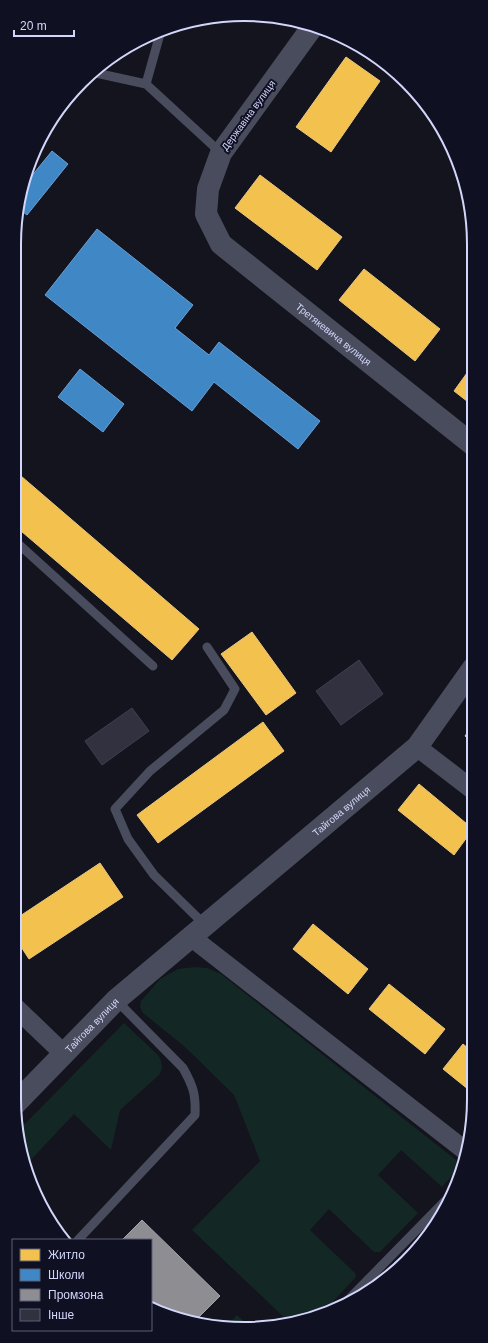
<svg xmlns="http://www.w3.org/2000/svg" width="488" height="1343" font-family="Arial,sans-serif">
	<rect width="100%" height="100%" fill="#13141d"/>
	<!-- green -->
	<g fill="#132724">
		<path d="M195 967 207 968 221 974 456 1160C460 1170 447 1180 442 1187L401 1150 378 1175 418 1213 380 1252H374L329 1209 310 1230 355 1273 356 1277 326 1309 291 1324 192 1230 260 1161 234 1095 185 1047 143 1013 140 1007 141 1001 160 979 178 969Z"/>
		<path d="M124 1023 158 1055C162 1062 164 1068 159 1075L120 1110 111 1150 74 1114 25 1166 19 1130Z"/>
		<polygon points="237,1315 249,1326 226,1327"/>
	</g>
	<!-- homes -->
	<g fill="#f2c14e" stroke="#e9c782">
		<polygon points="346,57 380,81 331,152 296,127"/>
		<polygon points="260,175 342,237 317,270 235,208"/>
		<polygon points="364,269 440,329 415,361 339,300"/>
		<polygon points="472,366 472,405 454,391"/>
		<polygon points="14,470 199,629 172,660 14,525"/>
		<polygon points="252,632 296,693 266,715 221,654"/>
		<polygon points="263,722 284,751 158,843 137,815"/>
		<polygon points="473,725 473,742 465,736"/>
		<polygon points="419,784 473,829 454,855 398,810"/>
		<polygon points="100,863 123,897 29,959 14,936 14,920"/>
		<polygon points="313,924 368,969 348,994 293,949"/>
		<polygon points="389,984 445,1029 425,1054 369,1009"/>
		<polygon points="463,1044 474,1053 474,1094 443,1069"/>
	</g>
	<!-- schools -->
	<g fill="#3f88c5" stroke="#6b9fd5">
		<polygon points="52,151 68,164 27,215 19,209 21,189"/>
		<polygon points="97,229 193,305 175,328 209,355 219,342 320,421 298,449 214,382 192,411 45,295"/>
		<polygon points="80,369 124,404 103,432 58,397"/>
	</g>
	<!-- industry -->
	<polygon fill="#8d8d92" stroke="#a2a3b2" points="142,1220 220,1296 195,1321 151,1306 151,1240 122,1240"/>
	<!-- building -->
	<g fill="#31313f" stroke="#3e3f50">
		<polygon points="359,660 383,694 341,725 316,691"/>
		<polygon points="132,708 149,731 102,765 85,741"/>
	</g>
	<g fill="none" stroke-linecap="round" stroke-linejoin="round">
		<!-- service -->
		<g stroke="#494c5d" stroke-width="9">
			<polyline points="96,73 146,84 221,153"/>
			<polyline points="146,84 160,34"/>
			<polyline points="14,540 153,666"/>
			<polyline points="205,925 154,875 128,839 115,809 150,771 224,710 235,689 207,647"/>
			<path d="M78 1240 195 1115C196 1094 193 1086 183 1068L116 1000"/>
			<polyline points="348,1300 445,1201"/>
		</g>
		<!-- minor -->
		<g stroke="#494c5d" stroke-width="19">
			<polyline points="417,747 473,790"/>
			<polyline points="191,937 467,1152"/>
			<polyline points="14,1006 63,1053"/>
		</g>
		<!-- tertiary -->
		<g stroke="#494c5d" stroke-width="22">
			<path id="s1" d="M313 26 221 153 208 189 206 214 221 244 473 445"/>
			<path id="s2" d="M15 1104 116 1000 417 747 473 668"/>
		</g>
	</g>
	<g text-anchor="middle" stroke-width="4" stroke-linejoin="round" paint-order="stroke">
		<!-- street labels -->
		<g font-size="10" fill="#d3d6fb" stroke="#0f1021">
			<text transform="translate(248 115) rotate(-54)" y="4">Державіна вулиця</text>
			<text dy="4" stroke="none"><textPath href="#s1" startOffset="398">Третякевича вулиця</textPath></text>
			<text dy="4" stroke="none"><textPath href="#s2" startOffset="439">Тайгова вулиця</textPath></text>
			<text dy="4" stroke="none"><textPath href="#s2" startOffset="110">Тайгова вулиця</textPath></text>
		</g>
	</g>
	<!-- crop -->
	<path d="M0 0H488V1343H0ZM244 21H244A223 223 0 0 1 467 244V1099A223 223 0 0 1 244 1322H244A223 223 0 0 1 21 1099V244A223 223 0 0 1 244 21Z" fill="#0f1021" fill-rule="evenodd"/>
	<path fill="none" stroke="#d3d6fb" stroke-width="2" d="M244 21H244A223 223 0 0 1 467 244V1099A223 223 0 0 1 244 1322H244A223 223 0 0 1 21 1099V244A223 223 0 0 1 244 21Z"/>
	<!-- legend -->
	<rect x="12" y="1239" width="140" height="92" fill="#0f1021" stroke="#5d5f78"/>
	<rect x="20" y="1249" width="20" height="12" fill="#f2c14e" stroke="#5d5f78"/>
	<text x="48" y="1259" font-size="12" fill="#d3d6fb">Житло</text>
	<rect x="20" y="1269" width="20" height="12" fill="#3f88c5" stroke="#5d5f78"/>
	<text x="48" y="1279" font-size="12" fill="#d3d6fb">Школи</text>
	<rect x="20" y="1289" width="20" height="12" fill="#8d8d92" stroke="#5d5f78"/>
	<text x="48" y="1299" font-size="12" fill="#d3d6fb">Промзона</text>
	<rect x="20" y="1309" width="20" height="12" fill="#31313f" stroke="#5d5f78"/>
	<text x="48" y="1319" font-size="12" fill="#d3d6fb">Інше</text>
	<!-- scale -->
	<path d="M14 30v6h60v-6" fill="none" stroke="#d3d6fb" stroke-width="2"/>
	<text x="20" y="30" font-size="12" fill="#d3d6fb" stroke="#0f1021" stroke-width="3" paint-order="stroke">20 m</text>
</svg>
